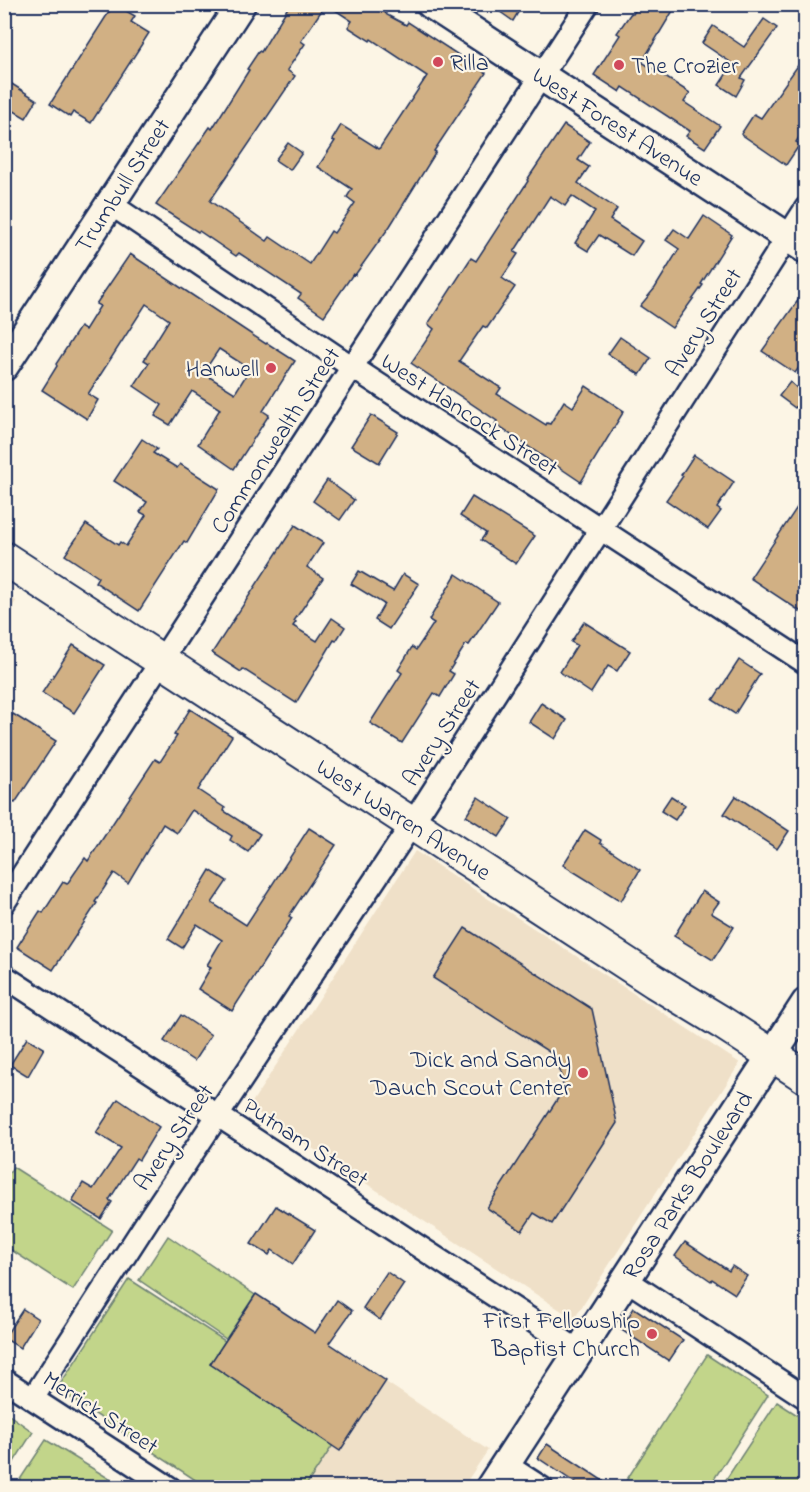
<svg xmlns="http://www.w3.org/2000/svg" width="810" height="1492" font-family="'Indie Flower',sans-serif">
	<rect width="100%" height="100%" fill="#fcf5e5"/>
	<filter id="ink" filterUnits="userSpaceOnUse"><feTurbulence type="fractalNoise" baseFrequency=".0167" numOctaves="2"/><feDisplacementMap in="SourceGraphic" scale="12" xChannelSelector="R" yChannelSelector="G"/><feConvolveMatrix kernelMatrix="1 2 1 2 8 2 1 2 1" color-interpolation-filters="sRGB"/></filter>
	<g filter="url(#ink)">
		<!-- built -->
		<g fill="#efe0c8">
			<polygon points="5,594 16,601 5,619"/>
			<polygon points="415,851 740,1063 574,1319 249,1107"/>
			<polygon points="255,1295 488,1450 463,1487 305,1487 333,1446 210,1364"/>
		</g>
		<!-- green -->
		<g fill="#c2d58a" stroke="#6e8274" stroke-width="1.5">
			<polygon points="13,1167 112,1230 73,1290 5,1246 5,1180"/>
			<polygon points="168,1236 255,1295 226,1339 139,1280"/>
			<polygon points="129,1279 225,1341 210,1364 333,1445 305,1487 206,1487 57,1389"/>
			<polygon points="707,1355 768,1395 709,1487 622,1487"/>
			<polygon points="777,1402 805,1420 805,1487 721,1487"/>
			<polygon points="5,1412 33,1432 5,1476"/>
			<polygon points="46,1440 118,1484 116,1488 15,1487"/>
		</g>
		<!-- building -->
		<g fill="#d1b084" stroke="#1b2f5e" stroke-width="1.5" fill-rule="evenodd">
			<polygon points="114,4 135,16 131,22 149,33 91,123 73,112 70,117 50,104"/>
			<polygon points="290,4 326,4 301,41 305,44 287,70 295,76 210,201 267,241 270,237 310,264 331,231 334,233 355,203 347,197 352,189 318,167 335,141 332,140 341,125 379,149 427,76 371,39 370,41 348,27 352,21 326,4 373,4 376,10 381,8 387,15 406,25 408,22 486,73 434,151 436,152 390,226 355,275 353,274 324,316 298,298 301,294 239,253 236,256 199,231 198,232 156,205 210,127 212,129 249,70 247,69 259,51 261,52"/>
			<polygon points="489,4 523,4 513,21"/>
			<polygon points="639,4 677,4 642,62 690,93 684,102 720,126 705,148 686,136 690,131 623,87 620,92 594,75 620,35 617,33 631,13 633,14"/>
			<polygon points="764,19 777,28 741,78 745,80 736,96 719,85 733,64 702,43 713,26 744,47"/>
			<polygon points="806,54 806,127 796,142 800,144 786,165 741,134 754,114 761,118"/>
			<polygon points="4,79 37,100 26,118 4,105"/>
			<polygon points="564,125 590,142 578,160 589,167 578,183 617,209 610,220 642,241 632,256 599,235 588,251 575,243 595,211 572,196 565,206 550,196 514,252 518,254 502,278 515,287 487,328 483,326 459,361 501,388 497,394 546,425 547,423 550,424 564,401 573,407 586,386 624,411 581,482 495,424 497,421 411,363 434,329 428,324 471,258 476,261 528,181 527,180"/>
			<polygon points="288,143 302,153 290,170 275,160"/>
			<polygon points="704,216 732,235 701,284 703,285 672,328 640,306 655,288 679,249 666,240 674,229 689,239"/>
			<path d="M130 254 266 344 267 343 295 361 263 411 269 415 234 469 198 444 220 409 192 391 170 425 155 416 162 405 134 386 149 363 144 360 169 320 146 304 88 394 98 400 87 419 42 390 57 366 56 364 80 327 85 330 100 306 96 304ZM219 349 250 369 235 393 203 373Z"/>
			<polygon points="806,289 806,358 795,373 762,351"/>
			<polygon points="620,337 651,358 640,375 608,354"/>
			<polygon points="790,382 805,395 795,408 779,396"/>
			<polygon points="371,415 398,432 379,463 351,446"/>
			<polygon points="142,439 157,449 153,453 177,468 180,464 219,489 187,543 184,541 139,611 95,582 98,577 65,555 86,524 118,545 120,542 126,546 146,515 140,512 147,502 114,481"/>
			<polygon points="694,455 734,482 717,508 721,511 708,529 666,500 683,476 681,475"/>
			<polygon points="327,480 354,500 340,520 313,501"/>
			<polygon points="806,494 806,615 750,578"/>
			<polygon points="472,497 535,536 516,564 481,540 486,533 460,516"/>
			<polygon points="295,525 323,543 307,567 323,578 294,621 296,622 293,626 317,641 332,618 345,627 336,641 334,640 296,703 243,669 241,672 212,653"/>
			<polygon points="359,571 393,591 403,574 419,584 389,629 375,620 384,604 351,584"/>
			<polygon points="456,574 498,602 469,645 466,644 449,671 454,674 440,697 434,693 402,743 370,723 402,673 398,670 412,647 416,650 434,623 429,620"/>
			<polygon points="584,622 630,651 617,671 608,666 591,693 560,672 577,645 571,642"/>
			<polygon points="73,645 105,665 74,713 42,693"/>
			<polygon points="739,660 760,674 735,714 713,700"/>
			<polygon points="541,703 567,720 555,739 529,722"/>
			<polygon points="190,709 232,736 198,790 225,808 224,811 260,834 248,852 230,840 232,836 192,810 177,833 163,824 128,883 114,873 95,902 97,903 53,970 17,947 40,911 43,913 63,882 67,884 85,858 88,861 155,759 160,762 177,736 174,735"/>
			<polygon points="13,714 56,741 15,803 13,802 4,817 4,727"/>
			<polygon points="671,796 685,805 675,820 661,811"/>
			<polygon points="736,796 789,831 777,849 724,814"/>
			<polygon points="478,797 511,819 499,837 466,816"/>
			<polygon points="309,828 336,845 289,916 292,918 232,1011 198,989 211,967 207,965 222,940 197,924 182,948 168,939 210,870 227,881 212,903 246,925"/>
			<polygon points="585,830 601,840 600,843 640,870 621,901 563,865"/>
			<polygon points="702,891 719,902 711,913 734,927 713,960 674,936"/>
			<polygon points="465,928 592,1009 617,1123 552,1224 534,1213 522,1231 487,1208 564,1089 557,1057 433,978"/>
			<polygon points="181,1015 211,1035 194,1061 164,1041"/>
			<polygon points="27,1038 44,1048 28,1076 10,1065"/>
			<polygon points="118,1099 159,1127 139,1160 136,1158 109,1200 112,1202 101,1219 72,1201 83,1183 93,1189 121,1148 96,1133"/>
			<polygon points="276,1206 315,1230 293,1264 272,1250 269,1255 251,1244"/>
			<polygon points="685,1242 729,1271 732,1266 747,1276 735,1294 712,1279 711,1281 675,1256"/>
			<polygon points="387,1272 404,1284 380,1320 363,1308"/>
			<polygon points="256,1294 315,1333 337,1300 352,1311 329,1343 386,1381 340,1451 210,1364"/>
			<polygon points="634,1308 683,1340 669,1361 620,1329"/>
			<polygon points="23,1309 38,1319 20,1348 4,1338"/>
			<polygon points="547,1444 614,1488 583,1488 538,1458"/>
		</g>
		<g fill="none" stroke-linecap="round" stroke-linejoin="round">
			<defs>
				<g id="street">
					<polyline points="109,203 352,367 806,663"/>
					<polyline points="4,903 588,4"/>
					<polyline points="4,976 579,1351"/>
					<polyline points="625,1279 806,1398"/>
					<polyline points="4,1380 170,1488"/>
					<polyline points="33,1398 150,1217 412,824 806,208"/>
					<polyline points="505,1464 542,1488"/>
				</g>
				<g id="secondary">
					<polyline points="431,4 806,249"/>
					<polyline points="4,366 241,4"/>
					<polyline points="490,1488 806,1003"/>
				</g>
				<polyline id="primary" points="4,558 655,982 721,1022 806,1077"/>
			</defs>
			<!-- street casing -->
			<use href="#street" stroke="#1b2f5e" stroke-width="26"/>
			<!-- secondary casing -->
			<use href="#secondary" stroke="#1b2f5e" stroke-width="33"/>
			<!-- primary casing -->
			<use href="#primary" stroke="#1b2f5e" stroke-width="36"/>
			<!-- street -->
			<use href="#street" stroke="#fcf5e5" stroke-width="21"/>
			<!-- secondary -->
			<use href="#secondary" stroke="#fcf5e5" stroke-width="28"/>
			<!-- primary -->
			<use href="#primary" stroke="#fcf5e5" stroke-width="32"/>
		</g>
	</g>
	<!-- markers -->
	<g fill="#d1495b" stroke="#fcf5e5" stroke-width="2">
		<circle cx="438" cy="62" r="6"/>
		<circle cx="619" cy="65" r="6"/>
		<circle cx="271" cy="368" r="6"/>
		<circle cx="583" cy="1073" r="6"/>
		<circle cx="652" cy="1334" r="6"/>
	</g>
	<g text-anchor="middle" stroke-width="4.5" stroke-linejoin="round" paint-order="stroke">
		<!-- poi labels -->
		<g font-size="24" fill="#1b2f5e" stroke="#fcf5e5" text-anchor="end">
			<text x="450" y="70" text-anchor="start">Rilla</text>
			<text x="631" y="73" text-anchor="start">The Crozier</text>
			<text x="259" y="376">Hanwell</text>
			<text x="571" y="1067">Dick and Sandy<tspan x="571" dy="28">Dauch Scout Center</tspan></text>
			<text x="640" y="1328">First Fellowship<tspan x="640" dy="28">Baptist Church</tspan></text>
		</g>
		<!-- street labels -->
		<g font-size="24" fill="#1b2f5e" stroke="#fcf5e5">
			<text transform="translate(618 126) rotate(33)" y="8">West Forest Avenue</text>
			<text transform="translate(122 185) rotate(-57)" y="8">Trumbull Street</text>
			<text transform="translate(703 322) rotate(-58)" y="8">Avery Street</text>
			<text transform="translate(470 414) rotate(33)" y="8">West Hancock Street</text>
			<text transform="translate(275 440) rotate(-57)" y="8">Commonwealth Street</text>
			<text transform="translate(441 732) rotate(-57)" y="8">Avery Street</text>
			<text transform="translate(404 819) rotate(33)" y="8">West Warren Avenue</text>
			<text transform="translate(173 1137) rotate(-56)" y="8">Avery Street</text>
			<text transform="translate(306 1142) rotate(33)" y="8">Putnam Street</text>
			<text transform="translate(687 1185) rotate(-57)" y="8">Rosa Parks Boulevard</text>
			<text transform="translate(101 1412) rotate(33)" y="8">Merrick Street</text>
		</g>
	</g>
	<!-- margin -->
	<rect width="810" height="1492" fill="none" stroke="#fcf5e5" stroke-width="24"/>
	<rect x="12" y="12" width="786" height="1468" fill="none" stroke="#1b2f5e" stroke-width="2" filter="url(#ink)"/>
</svg>
